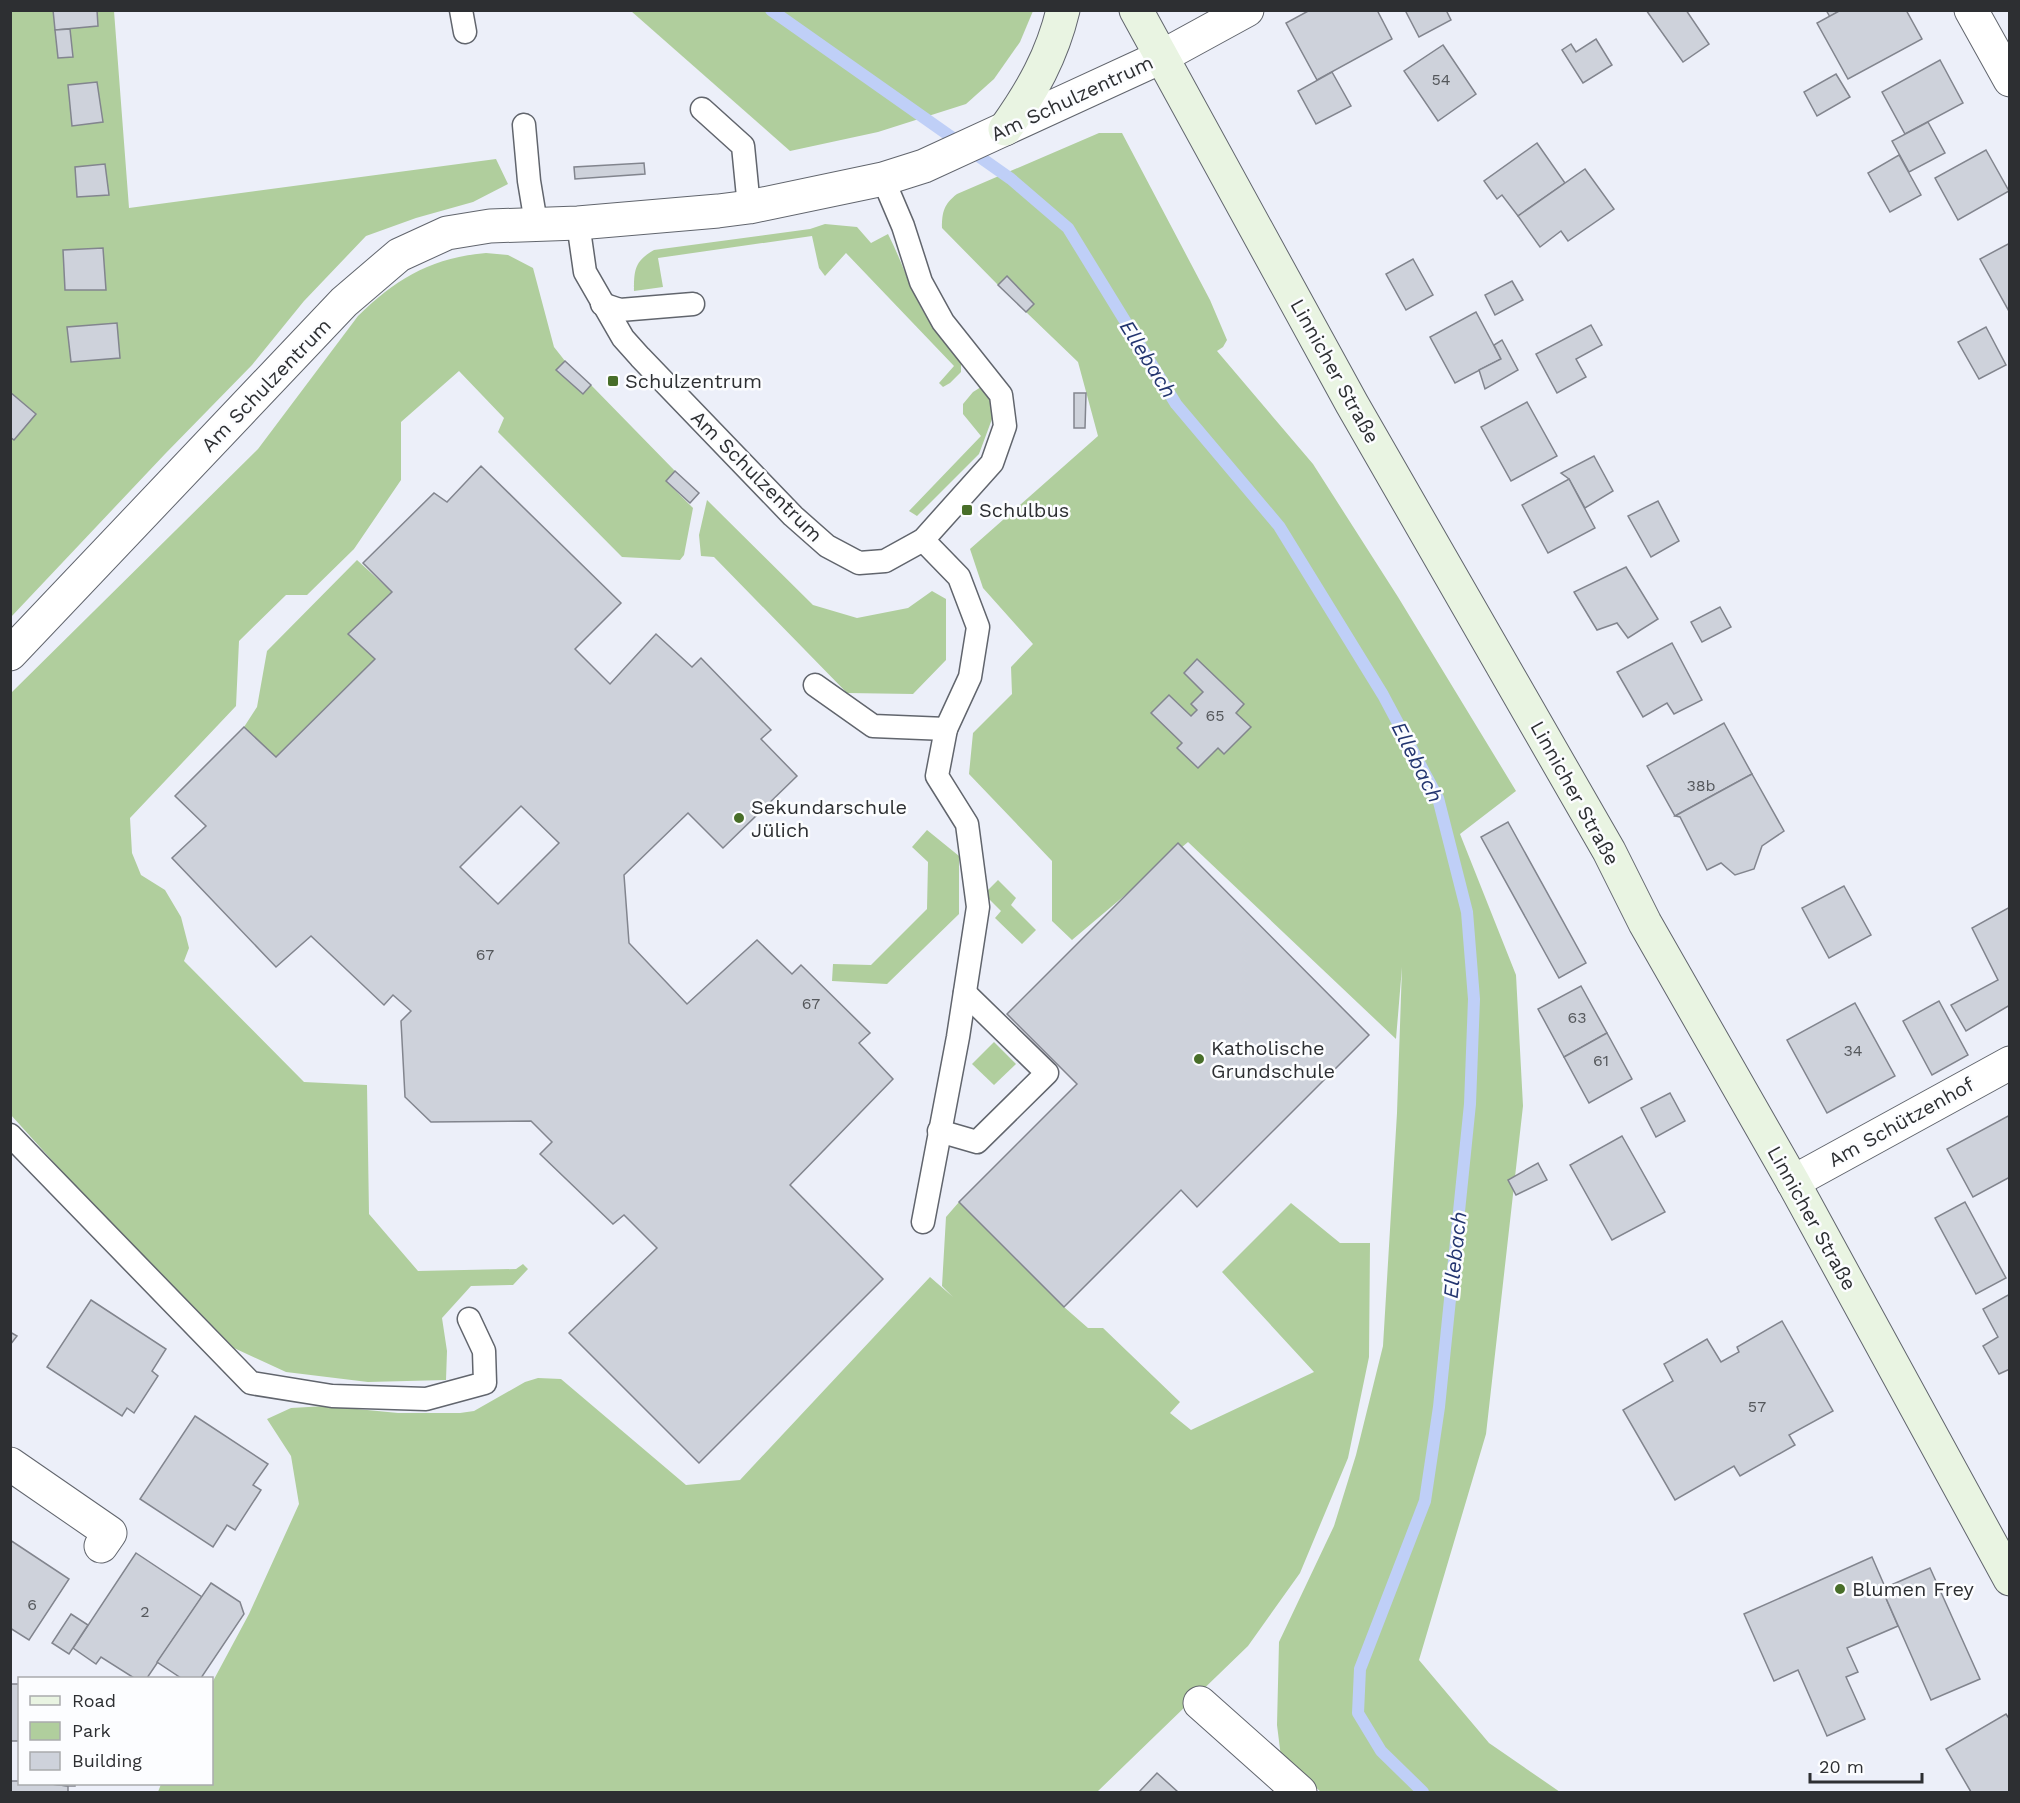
<svg xmlns="http://www.w3.org/2000/svg" width="2020" height="1803" font-family="'Work Sans',sans-serif">
	<rect width="100%" height="100%" fill="#eceff9"/>
	<!-- green -->
	<g fill="#b0ce9d">
		<polygon points="11,11 114,11 129,208 496,159 508,184 473,202 416,218 366,236 304,301 252,365 165,454 11,617"/>
		<polygon points="631,11 1033,11 1020,42 994,79 966,104 878,132 790,151"/>
		<path d="M1099 133H1122L1210 300 1227 340 1223 347 1217 351 1313 464 1398 597 1516 791 1460 834 1516 975 1523 1106 1486 1434 1419 1660 1489 1743 1560 1792H1321L1281 1757 1277 1725 1279 1642 1334 1526 1356 1455 1383 1346 1397 1113 1402 967 1396 1039 1188 842 1072 940 1052 921V861L969 774 973 733 1012 694 1011 667 1033 644 983 588 970 549 1098 436 1078 362 1026 312 1034 304 1007 276 998 285 942 228C942 212 944 204 957 194Z"/>
		<path d="M825 224 857 227 871 243 888 234C902 261 910 290 926 316 935 331 949 343 961 355V372L950 383 943 387 939 383 954 366 846 253 825 276 819 268 812 236 658 258 663 287 634 291C634 269 635 261 654 250L810 229Z"/>
		<path d="M486 253 508 255 533 268 554 347 565 361 556 370 583 394 591 385 675 471 666 481 693 508 684 555 680 560 622 557 498 432 504 418 459 371 401 422V480L354 549 307 595H286L239 641 236 706 130 818 132 853 141 875 165 890 181 917 189 948 184 961 304 1082 367 1085 369 1214 418 1271 516 1269 523 1264 528 1269 513 1285 471 1286 442 1318 447 1351 446 1380 368 1382 286 1372 234 1348 67 1177 11 1115V693L258 449 358 316C397 278 431 258 486 253Z"/>
		<polygon points="981,387 993,402 992,419 979,454 917,516 909,511 981,436 963,414 963,404 973,392"/>
		<polygon points="707,500 813,605 857,618 908,608 932,591 946,599 946,660 913,694 847,693 714,557 701,556 699,535"/>
		<polygon points="357,560 392,592 349,634 375,659 276,757 244,727 257,707 267,651"/>
		<polygon points="927,830 959,856 959,914 887,984 832,981 833,964 871,965 927,909 928,862 912,847"/>
		<polygon points="998,880 1016,898 1011,905 1036,930 1022,944 995,918 1001,911 984,894"/>
		<polygon points="994,1042 1016,1064 994,1085 972,1064"/>
		<polygon points="959,1202 1064,1307 1088,1328 1103,1328 1180,1402 1170,1413 1191,1430 1314,1372 1222,1272 1291,1203 1340,1243 1370,1243 1369,1357 1348,1458 1300,1573 1248,1646 1097,1792 158,1792 161,1784 212,1784 212,1683 249,1614 299,1504 291,1456 267,1419 291,1408 326,1406 398,1413 460,1413 474,1411 525,1382 538,1378 561,1379 686,1485 740,1480 930,1277 953,1297 942,1286 946,1217"/>
	</g>
	<g fill="none" stroke-linecap="round" stroke-linejoin="round">
		<!-- stream -->
		<polyline stroke="#bfcff7" stroke-width="12" points="771,10 1011,179 1068,228 1176,404 1279,526 1383,695 1438,798 1467,912 1474,999 1470,1104 1439,1407 1425,1501 1360,1669 1358,1713 1381,1751 1423,1792"/>
	</g>
	<!-- building -->
	<g fill="#ced2db" stroke="#82858e" stroke-width="1.5" fill-rule="evenodd">
		<polygon points="53,10 97,10 98,26 55,30"/>
		<polygon points="1310,10 1377,10 1392,39 1317,80 1286,23"/>
		<polygon points="1405,10 1446,10 1451,20 1419,37"/>
		<polygon points="1646,10 1686,10 1709,44 1683,62"/>
		<polygon points="1826,10 1841,10 1830,17"/>
		<polygon points="1841,10 1906,10 1922,39 1848,79 1817,23"/>
		<polygon points="70,29 73,57 58,58 55,30"/>
		<polygon points="1596,39 1612,65 1583,83 1562,50 1571,44 1576,52"/>
		<polygon points="1443,45 1476,94 1438,121 1404,71"/>
		<polygon points="1940,60 1963,103 1905,134 1882,92"/>
		<polygon points="1332,72 1351,106 1316,124 1298,91"/>
		<polygon points="1836,74 1850,97 1817,116 1804,92"/>
		<polygon points="97,82 103,122 72,126 68,85"/>
		<polygon points="1928,122 1945,153 1909,172 1892,141"/>
		<polygon points="1537,143 1565,183 1518,216 1502,195 1497,199 1484,181"/>
		<polygon points="1986,150 2009,191 1958,220 1935,178"/>
		<polygon points="1899,155 1921,195 1890,212 1868,173"/>
		<polygon points="644,163 645,174 575,179 574,167"/>
		<polygon points="105,164 109,195 77,197 75,167"/>
		<polygon points="1585,169 1614,209 1568,241 1561,231 1540,247 1518,216"/>
		<polygon points="2010,243 2010,313 1980,259"/>
		<polygon points="103,248 106,290 65,290 63,250"/>
		<polygon points="1413,259 1433,295 1406,310 1386,274"/>
		<polygon points="1007,276 1034,304 1026,312 998,285"/>
		<polygon points="1512,281 1523,300 1495,315 1485,295"/>
		<polygon points="1476,312 1501,359 1455,383 1430,337"/>
		<polygon points="117,323 120,358 71,362 67,327"/>
		<polygon points="1591,325 1602,345 1576,359 1586,377 1557,393 1536,354"/>
		<polygon points="1986,327 2006,365 1979,379 1958,342"/>
		<polygon points="1502,340 1518,370 1485,389 1479,370 1501,359 1494,345"/>
		<polygon points="565,361 591,385 583,394 556,370"/>
		<polygon points="10,392 36,414 14,440 10,437"/>
		<polygon points="1074,393 1086,393 1085,428 1074,428"/>
		<polygon points="1527,402 1557,456 1511,481 1481,427"/>
		<polygon points="1594,456 1613,491 1585,508 1569,479 1561,473"/>
		<path d="M481 466 621 603 575 649 610 684 656 634 692 667 701 658 771 730 761 739 797 776 723 848 688 813 624 875 629 943 687 1004 757 940 792 974 801 965 870 1033 859 1043 893 1079 790 1185 883 1279 699 1463 569 1333 657 1248 624 1215 613 1224 540 1154 552 1142 531 1121 431 1122 405 1097 401 1021 411 1011 393 995 384 1005 311 936 276 967 172 858 206 826 175 796 244 727 276 757 375 659 348 634 392 592 363 563 434 493 447 502ZM521 806 559 843 498 904 460 867Z"/>
		<polygon points="675,471 699,493 690,503 666,481"/>
		<polygon points="1569,479 1595,528 1548,553 1522,505"/>
		<polygon points="1658,501 1679,541 1651,557 1628,516"/>
		<polygon points="1626,567 1658,619 1628,638 1617,623 1597,630 1574,592"/>
		<polygon points="1720,607 1731,627 1702,642 1691,622"/>
		<polygon points="1672,643 1702,700 1674,714 1667,703 1643,717 1617,672"/>
		<polygon points="1197,659 1244,704 1236,713 1251,727 1224,754 1218,748 1198,768 1177,748 1182,743 1151,713 1169,695 1191,716 1197,710 1191,704 1203,692 1184,673"/>
		<polygon points="1724,723 1752,774 1675,816 1647,766"/>
		<polygon points="1752,774 1784,831 1762,846 1754,869 1735,875 1721,863 1707,870 1680,817 1675,816"/>
		<polygon points="1508,822 1586,963 1559,978 1481,837"/>
		<polygon points="1178,843 1369,1035 1197,1207 1181,1190 1064,1307 959,1202 1077,1084 1007,1014"/>
		<polygon points="1844,886 1871,935 1829,958 1802,908"/>
		<polygon points="2010,907 2010,1005 1966,1031 1951,1005 1998,980 1972,928"/>
		<polygon points="1581,986 1607,1033 1564,1057 1538,1009"/>
		<polygon points="1939,1001 1968,1055 1932,1075 1903,1021"/>
		<polygon points="1855,1003 1895,1076 1827,1113 1787,1040"/>
		<polygon points="1607,1033 1632,1079 1589,1103 1564,1057"/>
		<polygon points="1670,1093 1685,1121 1656,1137 1641,1108"/>
		<polygon points="2010,1115 2010,1177 1973,1197 1947,1149"/>
		<polygon points="1622,1136 1665,1212 1612,1240 1570,1165"/>
		<polygon points="1538,1163 1547,1180 1516,1195 1508,1180"/>
		<polygon points="1965,1202 2006,1278 1976,1294 1935,1218"/>
		<polygon points="2010,1294 2010,1369 1999,1374 1983,1346 1998,1337 1983,1309"/>
		<polygon points="91,1300 166,1349 152,1371 158,1376 134,1413 127,1408 122,1416 47,1367"/>
		<polygon points="1782,1321 1833,1411 1789,1435 1795,1445 1740,1476 1734,1466 1675,1500 1623,1410 1673,1381 1664,1364 1707,1339 1721,1362 1739,1352 1737,1347"/>
		<polygon points="10,1332 17,1336 10,1345"/>
		<polygon points="195,1416 268,1464 253,1485 261,1490 235,1530 227,1525 213,1547 140,1499"/>
		<polygon points="10,1540 69,1579 29,1640 10,1628"/>
		<polygon points="136,1553 202,1597 147,1678 134,1678 101,1657 96,1664 73,1648"/>
		<polygon points="1872,1557 1885,1587 1882,1589 1898,1626 1847,1648 1858,1672 1846,1677 1865,1719 1827,1736 1798,1670 1774,1681 1744,1614"/>
		<polygon points="1930,1568 1980,1679 1931,1700 1882,1589"/>
		<polygon points="211,1583 240,1602 244,1614 201,1678 181,1678 157,1662"/>
		<polygon points="71,1614 88,1625 69,1654 52,1643"/>
		<rect x="10" y="1684" width="10" height="57"/>
		<polygon points="2006,1714 2010,1720 2010,1792 1971,1792 1946,1749"/>
		<polygon points="1157,1773 1178,1792 1139,1792"/>
		<polygon points="12,1781 20,1781 20,1784 51,1784 68,1786 68,1792 10,1792 10,1782"/>
		<polygon points="51,1784 75,1784 75,1786 68,1786"/>
	</g>
	<g fill="none" stroke-linecap="round" stroke-linejoin="round">
		<defs>
			<g id="lane">
				<polyline points="461,10 465,32"/>
				<polyline points="702,109 743,146 749,207"/>
				<polyline points="524,125 529,181 536,223"/>
				<polyline points="578,223 585,272 623,338 640,357 793,516 827,546 859,563 885,561 923,540 992,463 1005,426 1001,395 943,322 921,282 903,226 883,179"/>
				<polyline points="602,304 620,310 693,304"/>
				<polyline points="923,540 959,577 978,627 970,677 946,729 937,776 967,824 978,907 958,1037 923,1222"/>
				<polyline points="815,685 873,726 946,729"/>
				<polyline points="939,1131 977,1142 1047,1073 965,993"/>
				<polyline points="10,1135 251,1383 332,1396 426,1399 485,1383 484,1351 469,1319"/>
			</g>
			<g id="street">
				<polyline points="1971,10 2010,80"/>
				<polyline points="10,654 344,302 399,255 447,233 490,226 578,223 718,211 749,207 883,179 924,166 1161,57 1247,10"/>
				<polyline points="1793,1182 2010,1063"/>
				<polyline points="10,1464 110,1533 101,1546"/>
				<polyline points="1200,1703 1300,1792"/>
			</g>
			<g id="secondary">
				<polyline points="1136,10 1352,404 1609,851 1645,923 1793,1182 2010,1579"/>
				<path d="M1005 129C1032 91 1052 56 1063 10"/>
			</g>
		</defs>
		<!-- lane casing -->
		<use href="#lane" stroke="#61656d" stroke-width="25"/>
		<!-- street casing -->
		<use href="#street" stroke="#61656d" stroke-width="35"/>
		<!-- secondary casing -->
		<use href="#secondary" stroke="#61656d" stroke-width="35"/>
		<!-- lane -->
		<use href="#lane" stroke="#fff" stroke-width="22"/>
		<!-- street -->
		<use href="#street" stroke="#fff" stroke-width="33"/>
		<!-- secondary -->
		<use href="#secondary" stroke="#e9f4e2" stroke-width="33"/>
	</g>
	<!-- markers -->
	<g fill="#486e29" stroke="#fcfdff" stroke-width="2">
		<rect x="607" y="375" width="12" height="12" rx="3"/>
		<rect x="961" y="504" width="12" height="12" rx="3"/>
		<circle cx="739" cy="818" r="6"/>
		<circle cx="1199" cy="1059" r="6"/>
		<circle cx="1840" cy="1589" r="6"/>
	</g>
	<g text-anchor="middle" stroke-width="5" stroke-linejoin="round" paint-order="stroke">
		<!-- number labels -->
		<g font-size="16" fill="#55585c">
			<text x="1441" y="85">54</text>
			<text x="1215" y="721">65</text>
			<text x="1701" y="791">38b</text>
			<text x="485" y="960">67</text>
			<text x="811" y="1009">67</text>
			<text x="1577" y="1023">63</text>
			<text x="1853" y="1056">34</text>
			<text x="1601" y="1066">61</text>
			<text x="1757" y="1412">57</text>
			<text x="32" y="1610">6</text>
			<text x="145" y="1617">2</text>
		</g>
		<!-- street labels -->
		<g font-size="20" fill="#2d2f32" stroke="#fcfdff">
			<text transform="translate(1072 98) rotate(-25)" y="7">Am Schulzentrum</text>
			<text transform="translate(1335 371) rotate(61)" y="7">Linnicher Straße</text>
			<text transform="translate(266 385) rotate(-46)" y="7">Am Schulzentrum</text>
			<text transform="translate(757 476) rotate(45)" y="7">Am Schulzentrum</text>
			<text transform="translate(1575 793) rotate(61)" y="7">Linnicher Straße</text>
			<text transform="translate(1901 1122) rotate(-29)" y="7">Am Schützenhof</text>
			<text transform="translate(1812 1218) rotate(61)" y="7">Linnicher Straße</text>
		</g>
		<!-- poi labels -->
		<g font-size="20" fill="#2d2f32" stroke="#fcfdff" text-anchor="start">
			<text x="625" y="388">Schulzentrum</text>
			<text x="979" y="517">Schulbus</text>
			<text x="751" y="814">Sekundarschule<tspan x="751" dy="23">Jülich</tspan></text>
			<text x="1211" y="1055">Katholische<tspan x="1211" dy="23">Grundschule</tspan></text>
			<text x="1852" y="1596">Blumen Frey</text>
		</g>
		<!-- water labels -->
		<g font-size="21" font-style="italic" fill="#233570" stroke="#fcfdff">
			<text transform="translate(1148 359) rotate(58)" y="7">Ellebach</text>
			<text transform="translate(1417 762) rotate(63)" y="7">Ellebach</text>
			<text transform="translate(1455 1255) rotate(-84)" y="7">Ellebach</text>
		</g>
	</g>
	<!-- border -->
	<rect width="2020" height="1803" fill="none" stroke="#2d2f32" stroke-width="24"/>
	<!-- legend -->
	<rect x="18" y="1677" width="195" height="108" fill="#fcfdff" stroke="#a9abad" stroke-width="1.5"/>
	<rect x="30" y="1696" width="30" height="9" fill="#e9f4e2" stroke="#a9abad" stroke-width="1.5"/>
	<text x="72" y="1707" font-size="18" fill="#2d2f32">Road</text>
	<rect x="30" y="1722" width="30" height="18" fill="#b0ce9d" stroke="#a9abad" stroke-width="1.5"/>
	<text x="72" y="1737" font-size="18" fill="#2d2f32">Park</text>
	<rect x="30" y="1752" width="30" height="18" fill="#ced2db" stroke="#a9abad" stroke-width="1.5"/>
	<text x="72" y="1767" font-size="18" fill="#2d2f32">Building</text>
	<!-- scale -->
	<path d="M1810 1773v9h112v-9" fill="none" stroke="#2d2f32" stroke-width="3"/>
	<text x="1819" y="1773" font-size="18" fill="#2d2f32" stroke="#fcfdff" stroke-width="4.5" paint-order="stroke">20 m</text>
</svg>
